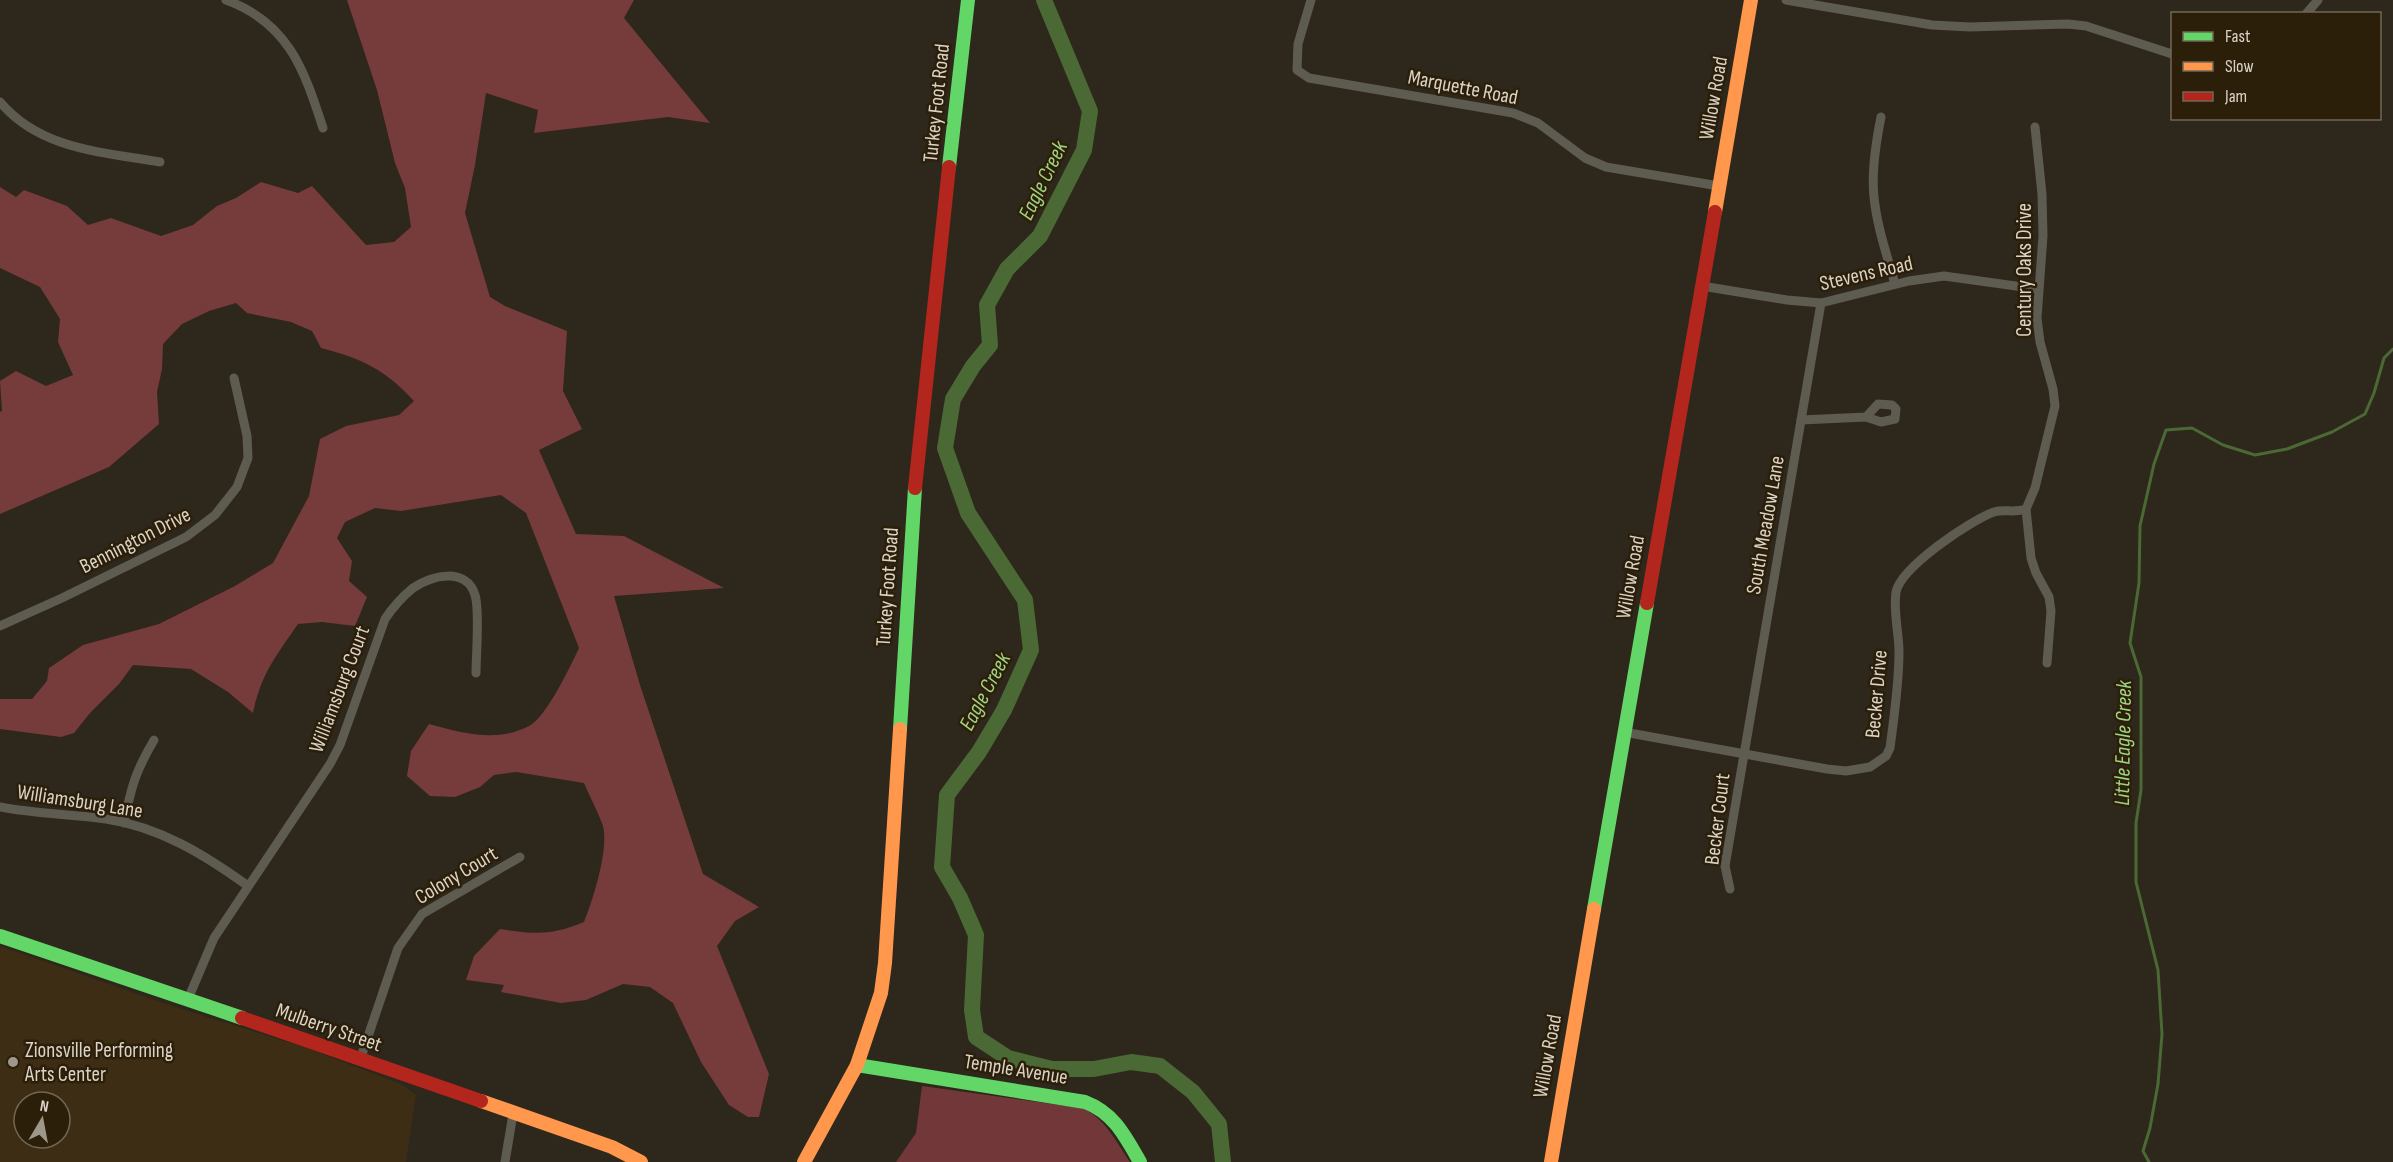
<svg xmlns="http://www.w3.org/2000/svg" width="2393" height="1162" font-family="'Sofia Sans Condensed',sans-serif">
	<rect width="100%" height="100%" fill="#2e271c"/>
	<!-- built -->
	<path fill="#3d2d14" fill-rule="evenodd" d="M0 946 172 1006 304 1047 401 1084 416 1095 406 1162H0ZM24 1102H60V1138H24Z"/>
	<!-- green -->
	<path fill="#723839" d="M922 1086 1081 1108C1105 1117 1116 1142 1130 1162H896L916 1133Z"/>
	<!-- forest -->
	<path fill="#763b3b" d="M347 0H634L624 18 710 123 668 117 534 133 538 110 486 93 475 165 465 213 490 297 505 306 567 331 563 391 582 429 539 450 576 534 624 536 724 588 614 596 640 685 703 874 759 907 735 921 717 946 769 1074 759 1117H748L729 1105 701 1062 673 1003 650 987 623 984 586 1000 561 1003 501 992 504 985 466 980 474 956 500 929C535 934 550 936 584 922 593 900 609 849 603 826 598 812 590 797 584 783L516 772 494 775 480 787 455 797 430 796 407 776 411 751 429 724C462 733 497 743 529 726 546 718 571 665 579 648L526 513 501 495 401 511 375 508 345 522 337 538 352 561 349 581 367 597 355 626 322 622 298 624C276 656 261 674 253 713L228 692 191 669 133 665 119 684 90 713 74 733 61 737 0 729V699H32L47 681 49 668 83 645 159 624 235 586 273 563 309 496 320 439 346 426 399 415 414 401C386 370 361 358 321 348L312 331 291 322 247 313 236 303 209 311 182 324 163 344 162 369 157 392 159 424 109 467 0 514V412L2 411 0 381 16 371 46 386 73 375 58 342 60 319 40 287 0 268V187L16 197 24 190 67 206 88 225 111 218 161 236 193 225 217 206 236 198 261 182 298 193 312 186 366 245 394 242 411 227 405 188 395 163 377 90Z"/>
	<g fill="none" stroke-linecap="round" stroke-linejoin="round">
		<!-- stream -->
		<polyline stroke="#4a6935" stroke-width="3" points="2149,1162 2143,1151 2150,1128 2158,1084 2162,1034 2158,970 2136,882 2136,823 2141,790 2141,677 2130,643 2139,583 2140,526 2154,464 2166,430 2192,428 2223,445 2255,455 2287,449 2332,432 2365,414 2374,393 2384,358 2393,349"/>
		<!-- river -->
		<polyline stroke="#4a6935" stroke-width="16" points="1044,0 1090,111 1084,150 1040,236 1007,269 987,305 990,345 973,366 953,399 945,448 968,513 1025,600 1031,650 1004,710 979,752 947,795 942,867 960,898 976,935 972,1010 976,1037 1008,1058 1052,1069 1094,1069 1131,1062 1160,1066 1193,1092 1219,1124 1223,1162"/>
		<!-- street -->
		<g stroke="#5e5b51" stroke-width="9">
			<path d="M226 0C289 23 304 70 323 128"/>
			<polyline points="1311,0 1298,44 1297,70 1309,78 1513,113 1538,123 1585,158 1606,167 1719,186"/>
			<polyline points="1786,0 1932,25 1970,27 2068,24 2086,26 2172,54"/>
			<polyline points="2306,14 2318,0"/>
			<path d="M0 102C40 150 103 152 160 162"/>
			<path d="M1881 117C1876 142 1871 171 1874 197 1877 227 1887 255 1895 284"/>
			<polyline points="1702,286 1787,300 1821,303 1909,281 1944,276 2038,289"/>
			<polyline points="1801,420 1866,417 1881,422 1895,419 1896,409 1892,405 1878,404 1866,417"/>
			<polyline points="2026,509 2031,558 2036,573 2049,597 2051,611 2047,663"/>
			<polyline points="0,626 62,598 186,537 215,515 237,487 248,458 247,436 234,378"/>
			<path d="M1624 732 1827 769 1846 771 1870 767 1886 756 1890 748C1894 717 1899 684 1899 652 1899 633 1893 611 1896 592 1901 567 1971 520 1994 512 2004 509 2015 513 2026 509L2035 488 2055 406 2053 389 2040 342 2037 318 2043 236 2042 194 2035 127"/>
			<path d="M0 807C35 814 71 814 106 819 160 827 205 855 248 886"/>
			<path d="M124 823C131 788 135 772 154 740"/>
			<polyline points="1730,889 1725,866 1821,303"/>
			<path d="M188 999 214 938 330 764 340 745 385 619C393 607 402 597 413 588 431 575 467 567 475 595 480 610 476 655 476 673"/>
			<polyline points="360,1060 398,948 422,914 520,857"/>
			<polyline points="505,1162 513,1114"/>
		</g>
		<!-- fast -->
		<g stroke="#63d668" stroke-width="14">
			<polyline points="949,167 968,0"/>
			<polyline points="900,729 915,488"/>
			<polyline points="1594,909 1647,603"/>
			<polyline points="0,936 242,1018"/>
			<path d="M857 1065 1085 1102C1114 1113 1125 1136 1140 1162"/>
		</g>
		<!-- slow -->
		<g stroke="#ff974d" stroke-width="14">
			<polyline points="1715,212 1751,0"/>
			<polyline points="481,1101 612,1147 641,1162"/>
			<polyline points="804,1162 857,1065 881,993 885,963 900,729"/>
			<polyline points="1551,1162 1594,909"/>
		</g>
		<!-- jam -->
		<g stroke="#b3261e" stroke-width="14">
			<polyline points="915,488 949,167"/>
			<polyline points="1647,603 1715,212"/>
			<polyline points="242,1018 481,1101"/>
		</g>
	</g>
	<!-- markers -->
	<circle fill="#9f978b" stroke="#2b1f0a" stroke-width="2" cx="13" cy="1062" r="6"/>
	<g text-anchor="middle" stroke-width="5" stroke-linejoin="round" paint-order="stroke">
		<!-- street labels -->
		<g font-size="21" fill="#dcd3c7" stroke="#2b1f0a">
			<text transform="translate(1463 87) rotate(11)" y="7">Marquette Road</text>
			<text transform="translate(1713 98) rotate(-80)" y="7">Willow Road</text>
			<text transform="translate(936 103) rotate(-84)" y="7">Turkey Foot Road</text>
			<text transform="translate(2024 270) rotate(-90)" y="7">Century Oaks Drive</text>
			<text transform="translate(1866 273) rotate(-13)" y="7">Stevens Road</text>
			<text transform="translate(1765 525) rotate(-80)" y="7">South Meadow Lane</text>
			<text transform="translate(135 540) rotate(-27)" y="7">Bennington Drive</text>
			<text transform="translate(1630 577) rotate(-80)" y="7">Willow Road</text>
			<text transform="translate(887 587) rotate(-86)" y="7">Turkey Foot Road</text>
			<text transform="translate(339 689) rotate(-69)" y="7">Williamsburg Court</text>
			<text transform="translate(1876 694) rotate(-85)" y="7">Becker Drive</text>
			<text transform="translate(80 801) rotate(9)" y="7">Williamsburg Lane</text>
			<text transform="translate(1717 819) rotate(-83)" y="7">Becker Court</text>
			<text transform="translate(456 875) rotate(-31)" y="7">Colony Court</text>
			<text transform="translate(329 1027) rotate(19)" y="7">Mulberry Street</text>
			<text transform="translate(1547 1056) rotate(-80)" y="7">Willow Road</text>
			<text transform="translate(1016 1069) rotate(9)" y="7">Temple Avenue</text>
		</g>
		<!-- poi labels -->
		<g font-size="21" fill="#dcd3c7" stroke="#2b1f0a" text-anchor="start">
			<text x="25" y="1057">Zionsville Performing<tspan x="25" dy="24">Arts Center</tspan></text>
		</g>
		<!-- water labels -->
		<g font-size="22" font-style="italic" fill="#a0d381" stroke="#2b1f0a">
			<text transform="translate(1042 180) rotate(-64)" y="8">Eagle Creek</text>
			<text transform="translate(984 691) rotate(-62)" y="8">Eagle Creek</text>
			<text transform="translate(2122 743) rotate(-89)" y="8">Little Eagle Creek</text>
		</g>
	</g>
	<!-- legend -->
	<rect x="2171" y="12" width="210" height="108" fill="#2b1f0a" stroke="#726756" stroke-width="1.5"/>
	<rect x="2183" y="32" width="30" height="9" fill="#63d668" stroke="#726756" stroke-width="1.5"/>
	<text x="2225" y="42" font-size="18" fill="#dcd3c7">Fast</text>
	<rect x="2183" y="62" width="30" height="9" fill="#ff974d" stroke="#726756" stroke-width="1.5"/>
	<text x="2225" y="72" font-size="18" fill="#dcd3c7">Slow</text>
	<rect x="2183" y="92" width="30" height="9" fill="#b3261e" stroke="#726756" stroke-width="1.5"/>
	<text x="2225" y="102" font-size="18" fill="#dcd3c7">Jam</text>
	<!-- north arrow -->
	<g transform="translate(42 1120) rotate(10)"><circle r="28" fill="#2b1f0a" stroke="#726756" stroke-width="1.5"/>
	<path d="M0-4.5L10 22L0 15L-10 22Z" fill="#9f978b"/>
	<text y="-9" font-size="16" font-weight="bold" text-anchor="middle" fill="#dcd3c7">N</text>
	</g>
</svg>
